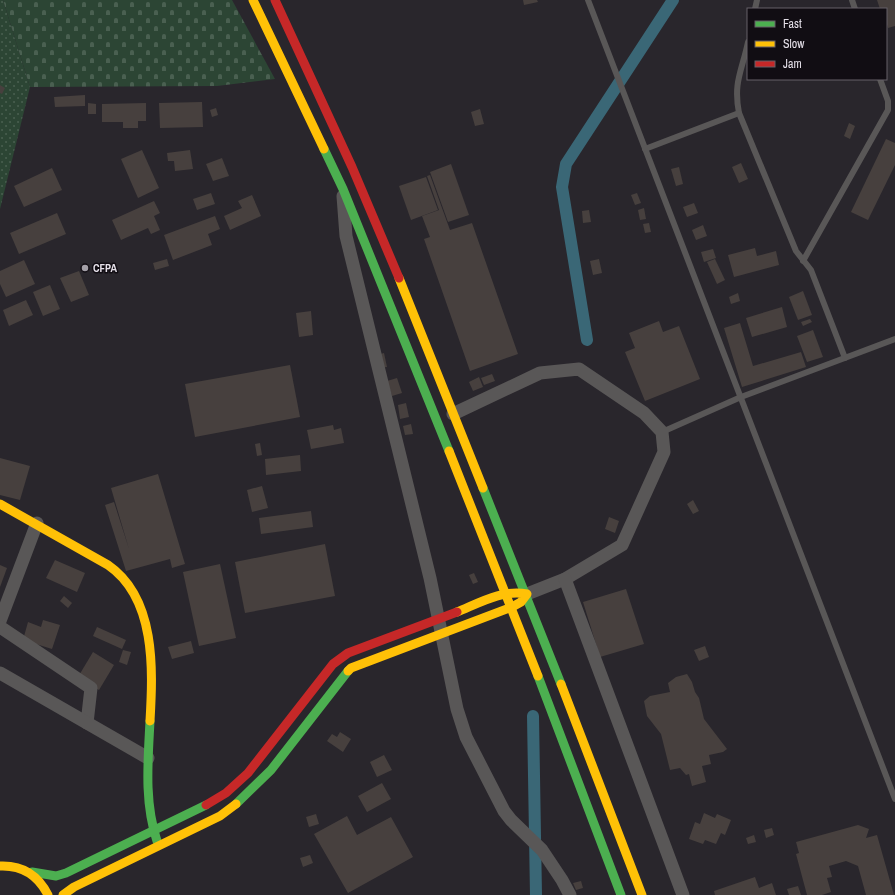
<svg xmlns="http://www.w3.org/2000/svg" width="895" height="895" font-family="'Archivo Narrow',sans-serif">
	<defs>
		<pattern id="green-dots" width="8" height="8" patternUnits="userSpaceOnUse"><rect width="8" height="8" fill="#2c4534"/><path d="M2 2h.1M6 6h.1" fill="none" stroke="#4a6051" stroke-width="1.8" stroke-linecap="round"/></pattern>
		<pattern id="cemetery-stones" width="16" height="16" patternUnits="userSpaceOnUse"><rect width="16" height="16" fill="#2c4534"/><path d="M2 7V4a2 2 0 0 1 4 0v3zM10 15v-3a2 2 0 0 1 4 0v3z" fill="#4a6051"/></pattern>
	</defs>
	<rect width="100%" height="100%" fill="#29262c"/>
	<!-- green -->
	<polygon fill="url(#green-dots)" points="0,0 3,0 30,87 0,209"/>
	<!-- cemetery -->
	<polygon fill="url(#cemetery-stones)" points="3,0 232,0 275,79 217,86 30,87"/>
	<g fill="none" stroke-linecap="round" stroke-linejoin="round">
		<!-- canal -->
		<g stroke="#3a6776" stroke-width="12">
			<polyline points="587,340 562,187 566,164 673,0"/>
			<polyline points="533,716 536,895"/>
		</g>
	</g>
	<!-- building -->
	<g fill="#47403e">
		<polygon points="523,0 537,0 538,2 524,5"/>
		<polygon points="877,0 895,0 895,26 888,28 886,21 886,9 880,9"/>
		<polygon points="0,85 5,88 2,94 0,93"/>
		<polygon points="85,95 85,106 55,107 54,97"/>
		<polygon points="202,102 203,127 160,128 159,103"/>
		<polygon points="88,103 96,104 96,114 88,114"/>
		<polygon points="146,103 146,121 138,121 138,128 123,128 123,122 102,122 102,104"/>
		<polygon points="216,108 218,115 212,117 210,110"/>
		<polygon points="480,109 484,124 475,126 471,112"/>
		<polygon points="849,123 855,126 850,139 844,136"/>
		<polygon points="886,139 895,143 895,165 868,220 851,212"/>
		<polygon points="142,150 159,188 138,198 121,159"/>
		<polygon points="190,150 193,169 175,171 174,161 168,161 167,153"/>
		<polygon points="222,158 229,176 213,181 206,164"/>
		<polygon points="741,163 748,179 739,183 732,167"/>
		<polygon points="451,164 469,215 448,222 430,172"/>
		<polygon points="679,167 683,184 676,186 671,169"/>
		<polygon points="52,168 62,190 24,207 14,186"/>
		<polygon points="430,175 450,230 472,223 518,354 470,371 424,239 430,237 422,216 439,210 427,176"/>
		<polygon points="426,177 438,210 411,220 399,186"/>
		<polygon points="211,193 215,204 197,210 193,199"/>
		<polygon points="637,193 641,203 635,205 631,195"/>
		<polygon points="252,195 261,216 230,230 224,216 242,208 238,201"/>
		<polygon points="154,201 160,213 154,216 160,230 151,234 148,228 121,240 112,220"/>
		<polygon points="694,203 698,213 687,217 683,207"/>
		<polygon points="644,208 646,219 640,220 638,210"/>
		<polygon points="589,210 591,222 583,223 582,211"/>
		<polygon points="57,213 66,234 19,254 10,233"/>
		<polygon points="215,216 220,229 208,234 212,245 173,260 164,235"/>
		<polygon points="649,223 651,232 645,233 643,224"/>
		<polygon points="703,225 707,236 696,240 692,230"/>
		<polygon points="755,248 757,256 776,251 779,265 734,277 728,255"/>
		<polygon points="713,249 716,258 704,262 701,252"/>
		<polygon points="167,259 169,266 155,270 153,263"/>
		<polygon points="599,259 602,273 593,275 590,261"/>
		<polygon points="715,259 725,280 717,284 707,262"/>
		<polygon points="24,260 35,284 6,297 0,284 0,271"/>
		<polygon points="79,271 89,295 71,302 60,278"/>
		<polygon points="50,285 60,309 43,316 33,292"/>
		<polygon points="803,291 812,315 798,320 789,297"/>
		<polygon points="738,293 740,301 731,304 729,297"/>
		<polygon points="26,300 33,315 9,326 3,310"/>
		<polygon points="782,307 787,327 752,337 746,318"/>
		<polygon points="311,311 313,335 299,337 296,313"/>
		<polygon points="810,319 812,322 803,326 801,322"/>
		<polygon points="659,321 663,332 679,326 700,379 645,401 625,352 635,348 629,333"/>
		<polygon points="740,323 753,366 801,352 806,367 742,387 724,328"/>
		<polygon points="813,330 823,357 807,362 797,336"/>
		<polygon points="384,353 387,367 379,368 377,355"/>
		<polygon points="290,365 300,417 195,437 185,384"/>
		<polygon points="492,374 495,381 484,385 481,378"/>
		<polygon points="479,377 483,387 473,391 469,382"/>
		<polygon points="397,378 402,393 392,396 387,381"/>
		<polygon points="406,403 409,417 400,419 398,405"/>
		<polygon points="411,424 413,434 405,435 403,426"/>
		<polygon points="333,425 334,430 341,428 344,443 311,449 307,430"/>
		<polygon points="260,443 262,455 257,456 255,444"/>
		<polygon points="300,455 301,471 266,475 265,459"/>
		<polygon points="0,458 30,466 20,500 0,495"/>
		<polygon points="158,474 185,564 172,568 170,559 126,571 105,505 114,502 129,549 111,488"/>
		<polygon points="262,486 268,508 252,512 247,490"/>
		<polygon points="693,500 699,511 693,514 687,504"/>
		<polygon points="311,511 313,527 261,534 259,518"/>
		<polygon points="609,517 619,521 615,533 605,529"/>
		<polygon points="325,544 335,596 245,613 235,562"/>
		<polygon points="55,560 85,573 77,592 46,578"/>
		<polygon points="220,564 236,638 199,646 183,572"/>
		<polygon points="0,565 7,568 0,587"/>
		<polygon points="474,573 478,582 473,584 469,575"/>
		<polygon points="626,589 644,644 600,657 583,602"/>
		<polygon points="64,596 72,603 68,608 60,601"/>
		<polygon points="43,620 60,625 52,649 23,640 28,622 41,627"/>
		<polygon points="97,627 126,640 122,649 93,636"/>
		<polygon points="191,641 194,653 172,659 168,647"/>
		<polygon points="705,646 709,657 699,661 694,650"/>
		<polygon points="123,650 131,652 127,665 119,662"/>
		<polygon points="93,652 114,665 99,690 78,677"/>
		<polygon points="687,674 692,682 695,692 699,698 704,719 727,749 723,752 709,755 711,764 702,766 706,782 692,786 689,774 686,775 680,768 670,770 661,734 647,716 644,701 650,696 670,692 668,683 676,677"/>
		<polygon points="340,732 351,739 343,752 327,741 332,734 337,737"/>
		<polygon points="384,755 392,770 377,777 370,762"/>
		<polygon points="382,783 391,799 367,812 358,796"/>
		<polygon points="704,813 715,818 717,814 731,820 725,835 721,833 716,844 705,840 703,844 689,839 695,822 700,824"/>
		<polygon points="316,814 319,824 309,827 306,817"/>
		<polygon points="347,816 357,835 391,817 413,857 348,893 314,834"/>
		<polygon points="858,825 869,829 866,838 877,835 894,895 866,895 858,866 846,861 829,866 832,877 827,878 831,892 822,895 807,895 796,854 799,853 796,842"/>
		<polygon points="772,828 774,835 766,838 764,830"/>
		<polygon points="754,835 756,842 748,844 746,838"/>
		<polygon points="310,855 313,863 303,867 300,858"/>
		<polygon points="755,877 759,888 772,883 776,895 715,895 714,891"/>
		<polygon points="581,881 583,888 576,890 573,883"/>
		<polygon points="798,886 801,895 789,895 787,889"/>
	</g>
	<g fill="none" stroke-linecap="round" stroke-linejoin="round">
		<!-- lane -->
		<g stroke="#595757" stroke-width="6">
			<polyline points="588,0 895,799"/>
			<polyline points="852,0 855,9"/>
			<polyline points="755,9 757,0"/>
			<path d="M748 42C742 71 733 82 739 113L796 251 811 270 845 358"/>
			<polyline points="645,149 739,113"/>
			<polyline points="803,261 888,110 888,101 880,79"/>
			<polyline points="662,432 741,397 895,339"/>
		</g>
		<!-- street -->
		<g stroke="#595757" stroke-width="13">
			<polyline points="343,196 346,236 430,578 457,709 466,737 504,811 511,820 542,850 562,880 570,895"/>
			<polyline points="453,414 540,373 579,369 644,413 662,432 664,452 622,545 565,579 527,594"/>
			<polyline points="565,579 683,895"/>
			<polyline points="0,621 37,523"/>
			<polyline points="0,627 91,688 87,723"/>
			<polyline points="0,673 148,758"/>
		</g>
		<!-- fast -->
		<g stroke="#4caf50" stroke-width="9">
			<polyline points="324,149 343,189 449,451"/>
			<polyline points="483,488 561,684"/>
			<polyline points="538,676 621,895"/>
			<path d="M150 721C148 761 144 802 157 841"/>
			<polyline points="236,804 271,770 348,671"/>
			<polyline points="32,872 56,876 66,873 206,805"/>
		</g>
		<!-- slow -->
		<g stroke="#ffc107" stroke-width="9">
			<polyline points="253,0 324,149"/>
			<polyline points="399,278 483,488"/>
			<polyline points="449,451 538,676"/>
			<path d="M0 504 108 565C156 598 153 669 150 721"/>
			<path d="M348 671 351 668 512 607 521 602 527 594C503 589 479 603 457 612"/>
			<polyline points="561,684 642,895"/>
			<path d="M0 866C23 865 38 875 48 895"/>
			<polyline points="63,895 74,887 220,816 236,804"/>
		</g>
		<!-- jam -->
		<g stroke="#c62828" stroke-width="9">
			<polyline points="275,0 352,167 399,278"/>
			<polyline points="206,805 226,793 248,773 333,664 348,653 457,612"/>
		</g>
	</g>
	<!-- markers -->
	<circle fill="#a39fa7" stroke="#110d13" stroke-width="1.5" cx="85" cy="268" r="4"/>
	<g text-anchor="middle" stroke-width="3" stroke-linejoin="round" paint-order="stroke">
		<!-- poi labels -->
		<g font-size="11" font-weight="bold" fill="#e5e0e9" stroke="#110d13" text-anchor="start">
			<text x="93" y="272">CFPA</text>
		</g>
	</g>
	<!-- legend -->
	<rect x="747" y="8" width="140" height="72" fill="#110d13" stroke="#666169"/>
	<rect x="755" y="21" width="20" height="6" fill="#4caf50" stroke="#666169"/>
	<text x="783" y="28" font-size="12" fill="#e5e0e9">Fast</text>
	<rect x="755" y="41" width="20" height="6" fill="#ffc107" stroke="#666169"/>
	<text x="783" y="48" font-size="12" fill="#e5e0e9">Slow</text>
	<rect x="755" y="61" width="20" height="6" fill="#c62828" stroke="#666169"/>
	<text x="783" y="68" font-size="12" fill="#e5e0e9">Jam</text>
</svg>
